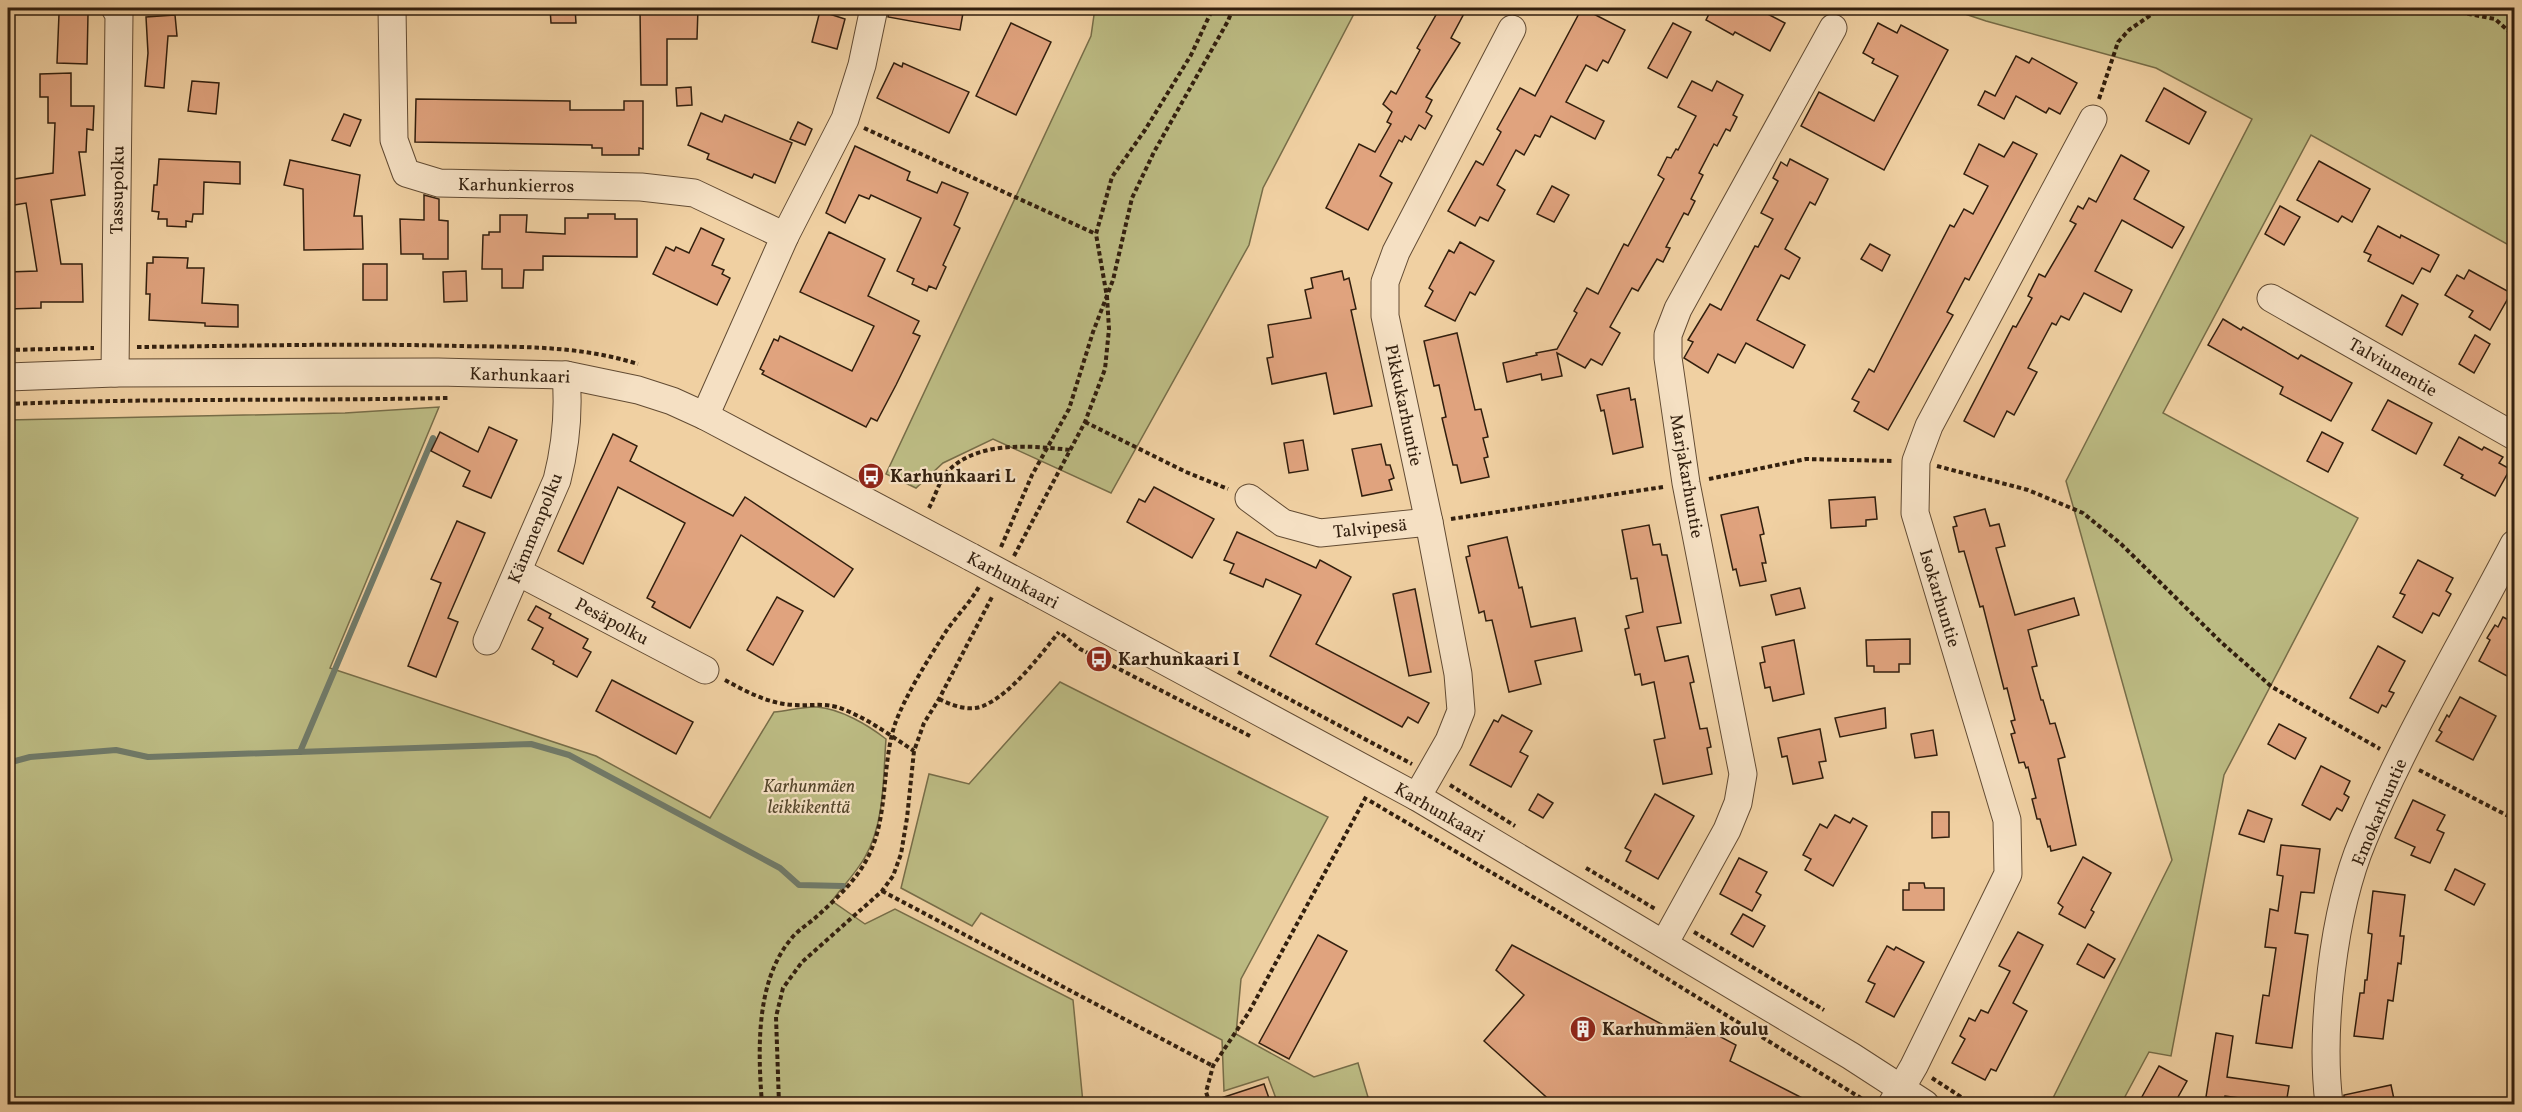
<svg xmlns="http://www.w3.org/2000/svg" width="2522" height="1112" font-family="Vollkorn,serif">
	<rect width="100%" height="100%" fill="#f0d0a2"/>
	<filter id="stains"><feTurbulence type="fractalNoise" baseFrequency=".00333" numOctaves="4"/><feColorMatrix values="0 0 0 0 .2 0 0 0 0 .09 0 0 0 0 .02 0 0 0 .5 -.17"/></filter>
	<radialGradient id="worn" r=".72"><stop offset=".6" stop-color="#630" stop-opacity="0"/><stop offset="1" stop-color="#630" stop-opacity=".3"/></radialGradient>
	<!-- green -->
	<g fill="#bcbb83" stroke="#776d48" stroke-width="1.5">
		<polygon points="1095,8 1357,8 1263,188 1249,245 1111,493 993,439 943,463 916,488 886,474 1091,36"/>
		<polygon points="1947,8 2514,8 2514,248 2311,135 2163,413 2358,518 2224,775 2171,1056 2149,1052 2121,1104 2050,1104 2172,860 2066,481 2252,119 2156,68 1986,21"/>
		<path d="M439 407 330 668 596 756 710 818 774 712C788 711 804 706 817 707 841 709 868 725 886 739 883 777 885 822 865 857 856 873 843 886 832 901L865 924 895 909 1073 1000 1083 1103 8 1104V420L345 413Z"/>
		<polygon points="1060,682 1328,817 1241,979 1236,1034 1314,1077 1358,1063 1370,1104 1278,1104 1268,1077 1224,1091 1222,1040 981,913 972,926 901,888 929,774 969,784"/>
	</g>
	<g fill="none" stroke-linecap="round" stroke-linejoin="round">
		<!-- stream -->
		<g stroke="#707a69" stroke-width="6">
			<polyline points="300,752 433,438"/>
			<polyline points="8,763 30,757 116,750 148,757 531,744 569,755 780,868 799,885 843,886"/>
		</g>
	</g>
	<!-- building -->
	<g fill="#e0a37e" stroke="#321f0e" stroke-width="1.5">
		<polygon points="550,8 575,8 576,23 551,23"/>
		<polygon points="676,8 698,8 697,39 667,39 667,85 641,85 640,9"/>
		<polygon points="889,8 936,8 963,13 960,30 888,17"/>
		<polygon points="1440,8 1467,8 1451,38 1460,43 1426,97 1432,100 1426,112 1432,116 1425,129 1419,125 1411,140 1405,136 1402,142 1399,140 1380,176 1392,183 1368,230 1326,208 1359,144 1375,152 1391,124 1387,122 1392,112 1383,104 1391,91 1396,94 1420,50 1417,48"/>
		<polygon points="1582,8 1625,30 1608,63 1603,60 1597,71 1586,65 1566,102 1604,121 1595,139 1551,116 1540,137 1535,135 1524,155 1516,150 1497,185 1505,190 1488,221 1480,217 1475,226 1448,211 1476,161 1483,165 1501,132 1497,129 1520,88 1535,96"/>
		<polygon points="1712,8 1756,8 1785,23 1770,51 1735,32 1733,35 1706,20"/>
		<polygon points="820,11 845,19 837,49 812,42"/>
		<polygon points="59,14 88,14 87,64 57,63"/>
		<polygon points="175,15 177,36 168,36 164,88 145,86 148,53 146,17"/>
		<polygon points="1011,23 1051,42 1016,115 976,96"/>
		<polygon points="1673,23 1691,32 1667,78 1648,68"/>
		<polygon points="1878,23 1897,33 1901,25 1948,50 1884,170 1801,126 1819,92 1874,121 1898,76 1872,63 1874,59 1863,53"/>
		<polygon points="2016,56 2029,63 2032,58 2077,83 2060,114 2049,108 2046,113 2016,96 2004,119 1978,105 1985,91 1995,96"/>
		<polygon points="894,63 902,67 903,63 969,92 949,133 877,98"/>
		<polygon points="71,73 71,106 94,106 93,130 87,129 86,152 79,152 85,195 51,200 61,264 82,264 83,302 41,302 41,308 8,309 8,272 37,271 26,203 8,206 8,180 53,173 55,123 48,123 48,97 40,97 40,74"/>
		<polygon points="192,81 219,83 216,114 188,111"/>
		<polygon points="1692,81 1712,91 1717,81 1743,95 1733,115 1737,117 1730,131 1726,129 1717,146 1714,144 1699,173 1703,175 1691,199 1695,201 1688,215 1684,213 1666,247 1670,248 1663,262 1657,259 1638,291 1632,288 1610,327 1620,333 1602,365 1591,359 1585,368 1557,353 1562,376 1542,380 1541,374 1507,382 1503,363 1537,355 1536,353 1557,349 1577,313 1574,311 1587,288 1598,294 1624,244 1628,246 1664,179 1658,175 1667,157 1671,158 1676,149 1678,150 1696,116 1678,107"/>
		<polygon points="691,87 692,105 677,106 676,88"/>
		<polygon points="2164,88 2206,112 2189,144 2146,121"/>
		<polygon points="416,99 570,101 570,110 624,110 624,101 643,101 643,149 639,148 639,155 602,155 602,148 592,148 592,145 415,142"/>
		<polygon points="701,113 722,122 725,115 792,143 775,183 754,174 752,178 707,159 709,154 688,145"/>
		<polygon points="344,114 361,120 350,146 332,140"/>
		<polygon points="798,122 812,129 805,145 790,139"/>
		<polygon points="2013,142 2037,154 1969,280 1965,278 1947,312 1953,315 1888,430 1854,411 1859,402 1852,399 1869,369 1874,372 1950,225 1954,227 1964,209 1973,214 1988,186 1964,174 1979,144 2004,157"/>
		<polygon points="855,146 910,172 907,180 937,193 942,182 968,193 954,225 960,228 943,265 946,267 936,289 929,286 927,291 912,284 914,279 897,271 921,218 871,195 869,199 859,195 845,223 826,213"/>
		<polygon points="2121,155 2149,171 2134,199 2184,227 2172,248 2122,220 2095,271 2132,290 2121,312 2084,293 2069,320 2061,316 2056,325 2052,323 2028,368 2037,372 2014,415 2007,411 1994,437 1964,421 2013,326 2016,327 2032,298 2028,296 2039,274 2045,277 2076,224 2070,221 2078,206 2083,209 2089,198 2096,202"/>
		<polygon points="159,159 240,162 240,184 204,182 203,214 193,214 192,222 186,221 186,227 167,226 167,219 158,219 159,212 152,211 154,185 157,185"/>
		<polygon points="1790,159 1828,179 1815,205 1810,202 1785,249 1800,258 1789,279 1781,275 1757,320 1805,345 1793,368 1746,343 1735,363 1718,354 1708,373 1684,358 1693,342 1688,340 1710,304 1721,310 1755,246 1758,247 1773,219 1761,213 1778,181 1773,178 1781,162 1787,166"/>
		<polygon points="290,160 360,175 354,216 362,216 363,249 304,250 303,189 284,185"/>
		<polygon points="2319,161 2370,189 2352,222 2342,216 2338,222 2297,200"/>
		<polygon points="1552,186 1569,195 1554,222 1537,214"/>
		<polygon points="424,195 439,199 439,220 448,221 448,259 423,259 423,254 401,254 400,219 424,220"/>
		<polygon points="2280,206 2300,217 2284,245 2265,234"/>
		<polygon points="588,214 615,214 615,219 637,219 637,257 543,256 543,270 524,270 523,288 502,288 502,269 482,269 483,235 489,235 489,232 500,232 500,215 527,215 526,232 565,234 565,218 588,218"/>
		<polygon points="2378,226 2400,238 2401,235 2439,255 2430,272 2422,268 2413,284 2368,261 2371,255 2364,252"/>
		<polygon points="701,228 724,239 712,265 724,270 722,274 730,278 717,305 653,274 666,247 674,251 676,247 689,253"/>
		<polygon points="829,232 885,259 868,296 919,321 913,333 920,336 896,385 877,421 871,418 866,427 762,374 764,371 760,369 774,339 778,341 780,336 852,371 874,326 800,292"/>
		<polygon points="1460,242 1494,261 1475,295 1470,292 1455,321 1425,306 1433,291 1429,288 1449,250 1454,253"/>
		<polygon points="1870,244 1890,255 1882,271 1861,259"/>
		<polygon points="153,257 188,258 187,268 204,268 202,303 238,305 238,327 205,326 205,323 149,320 150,294 146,294 147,263 153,263"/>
		<rect x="363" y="264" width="24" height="36"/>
		<polygon points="2469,270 2511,293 2490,330 2469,317 2473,311 2445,295 2457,275 2464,279"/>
		<polygon points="466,271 467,301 444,302 443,272"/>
		<polygon points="1342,271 1344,280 1349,278 1356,309 1351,310 1372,406 1334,414 1326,373 1272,384 1267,358 1273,357 1268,325 1311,318 1305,290 1313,288 1311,278"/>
		<polygon points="2402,295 2418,304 2402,335 2386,326"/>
		<polygon points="2223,319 2241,330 2243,327 2298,359 2301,355 2352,383 2331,421 2280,394 2283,387 2208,345"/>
		<polygon points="1457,333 1475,410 1481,409 1488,437 1483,438 1488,457 1484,458 1489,477 1461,483 1457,465 1453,465 1442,418 1446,417 1439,385 1434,386 1424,341"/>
		<polygon points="2475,335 2490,344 2474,373 2459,364"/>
		<polygon points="1629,388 1631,400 1635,399 1643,447 1613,454 1604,410 1601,411 1597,395"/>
		<polygon points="2388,400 2432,423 2416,454 2372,430"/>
		<polygon points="489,427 517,440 491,498 463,486 470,471 431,451 440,432 478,452"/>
		<polygon points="2322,432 2343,443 2328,472 2307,461"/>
		<polygon points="613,434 637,446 630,461 733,516 745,497 853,569 834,597 741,535 690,628 652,607 655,602 647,598 685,523 618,487 583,564 558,551"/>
		<polygon points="2459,437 2482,450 2484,447 2503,457 2499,463 2510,469 2495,496 2461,478 2463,475 2444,465"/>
		<polygon points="1303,440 1308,470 1289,473 1284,443"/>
		<polygon points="1381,444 1386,465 1390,465 1394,478 1389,480 1392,490 1362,496 1352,449"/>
		<polygon points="1154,487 1214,519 1192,558 1127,522 1139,499 1145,502"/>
		<polygon points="1875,497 1877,519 1866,520 1866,526 1831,528 1829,500"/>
		<polygon points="1758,507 1764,534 1760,535 1766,563 1762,563 1766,581 1740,586 1736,569 1733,570 1721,515"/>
		<polygon points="1985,509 1990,526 1999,524 2005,546 1996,548 2015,615 2074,598 2079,615 2028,630 2037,666 2032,667 2041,700 2043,700 2050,724 2055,723 2065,757 2058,759 2076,845 2051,851 2050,846 2048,847 2040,819 2037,819 2032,799 2036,798 2028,767 2026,768 2024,762 2019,763 2011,734 2015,733 2011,721 2015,720 2007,688 2004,689 1983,606 1980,607 1964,551 1959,552 1953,527 1957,526 1954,517"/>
		<polygon points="457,521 485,533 448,618 458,622 436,677 408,666 441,583 431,579"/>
		<polygon points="1649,525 1653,545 1660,544 1662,555 1667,555 1681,623 1657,627 1665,661 1688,656 1694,682 1690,683 1700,729 1707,728 1711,747 1707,748 1712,774 1663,784 1654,740 1665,738 1654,682 1642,685 1640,674 1635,675 1625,629 1629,628 1626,616 1643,612 1637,578 1631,579 1622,530"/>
		<polygon points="1237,532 1316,568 1320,560 1351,577 1316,644 1429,703 1418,723 1408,717 1402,727 1270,656 1301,595 1266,579 1263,587 1230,573 1234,564 1224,560"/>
		<polygon points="1507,537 1519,588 1522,587 1531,627 1575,618 1582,651 1535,661 1541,684 1509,692 1492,620 1486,621 1484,611 1479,613 1466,557 1470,556 1468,546"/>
		<polygon points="2418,560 2453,578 2446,591 2451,594 2439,616 2433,613 2422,633 2393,617 2405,595 2400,593"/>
		<polygon points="1800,588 1805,608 1776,615 1771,595"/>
		<polygon points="1415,589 1431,672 1409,676 1393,594"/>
		<polygon points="777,597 803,611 773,665 747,650"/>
		<polygon points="536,606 551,614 549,618 588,639 583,648 591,652 577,677 553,664 554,661 532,649 543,628 528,620"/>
		<polygon points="2503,617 2514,623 2514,663 2507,676 2479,661 2490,640 2487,638 2495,625 2498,627"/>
		<polygon points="1910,639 1910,664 1899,664 1899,672 1874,672 1874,666 1867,666 1866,640"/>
		<polygon points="1794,640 1804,694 1773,701 1770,687 1765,688 1760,663 1765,662 1762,647"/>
		<polygon points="2378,646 2405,661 2389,691 2394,693 2386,707 2382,705 2378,713 2350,698"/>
		<polygon points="612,680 693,722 676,754 596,711"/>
		<polygon points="2460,697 2496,716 2473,760 2436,741 2442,732 2439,730 2447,715 2449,717"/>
		<polygon points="1885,708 1886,728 1840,737 1835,718"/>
		<polygon points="1502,715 1532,731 1520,752 1528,756 1511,787 1470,765 1494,720 1498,722"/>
		<polygon points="2279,724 2306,738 2295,759 2268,744"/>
		<polygon points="1820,729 1826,761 1819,762 1823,778 1793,784 1787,756 1782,757 1778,738"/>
		<polygon points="1933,730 1937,755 1915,758 1911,734"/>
		<polygon points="2321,766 2350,781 2344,794 2349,797 2342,811 2337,808 2330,820 2302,805"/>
		<polygon points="1538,794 1553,803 1543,818 1529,810"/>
		<polygon points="1655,794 1694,816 1658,879 1626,861 1631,851 1625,848"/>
		<polygon points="2413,800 2445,815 2437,830 2444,833 2430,863 2411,855 2415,847 2395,838"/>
		<polygon points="2248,810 2272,819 2264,842 2239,834"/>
		<polygon points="1932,812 1949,812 1949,837 1932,838"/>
		<polygon points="1835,815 1850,823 1853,818 1867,826 1833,886 1805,870 1811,859 1803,855 1820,824 1827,828"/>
		<polygon points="2281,845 2320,849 2314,893 2301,892 2295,933 2308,935 2292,1048 2256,1043 2263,995 2269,996 2276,948 2265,947 2270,909 2278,911 2283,876 2277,875"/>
		<polygon points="2083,857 2111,873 2091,910 2094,912 2085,928 2059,914 2063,907 2058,903"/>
		<polygon points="1739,858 1767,872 1756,892 1761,895 1752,911 1720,894"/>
		<polygon points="2455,869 2485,884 2474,905 2445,890"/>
		<polygon points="1909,883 1924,883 1925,888 1944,888 1944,910 1903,910 1903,890 1909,890"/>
		<polygon points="2373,891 2405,895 2400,936 2404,936 2401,964 2398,963 2393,1001 2388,1000 2383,1039 2354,1036 2360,993 2364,993 2365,980 2367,980 2372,934 2368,933"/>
		<polygon points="1743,914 1765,926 1753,947 1731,934"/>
		<polygon points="2018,932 2043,945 2013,1003 2027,1011 1996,1071 1991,1069 1985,1080 1952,1063 1965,1039 1960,1036 1969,1018 1975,1021 1981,1010 1988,1013 2010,971 1999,966"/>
		<polygon points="1318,935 1347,951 1289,1059 1259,1043"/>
		<polygon points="2088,944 2115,959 2104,978 2077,964"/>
		<polygon points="1512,945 1686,1037 1693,1022 1736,1045 1730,1061 1814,1104 1554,1104 1484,1041 1524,995 1496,970"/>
		<polygon points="1887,946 1894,950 1896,947 1924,962 1894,1017 1866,1002 1875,984 1868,981"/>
		<polygon points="2216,1033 2233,1036 2227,1077 2289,1086 2286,1104 2225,1096 2224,1100 2206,1097"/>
		<polygon points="2159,1066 2187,1081 2174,1104 2138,1104"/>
		<polygon points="1264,1084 1271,1104 1213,1104 1212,1101"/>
		<polygon points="2391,1085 2395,1104 2344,1104 2344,1095"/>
	</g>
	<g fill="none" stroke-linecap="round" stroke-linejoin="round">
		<defs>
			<g id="minor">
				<polyline points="392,8 394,140 406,173 439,183 641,187 694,193 785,236"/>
				<polyline points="2271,298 2514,436"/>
				<polyline points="115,373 119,15 115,8"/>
				<polyline points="8,377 115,373 438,372 566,375 638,390 672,401 705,416 971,557"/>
				<polyline points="705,416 785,236 845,119 862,65 874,8"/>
				<polyline points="1249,498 1283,523 1320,533 1429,522"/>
				<polyline points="518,572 705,670"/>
				<polyline points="1035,591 1417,797 1851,1056 1925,1104"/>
				<path d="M487 641 557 480C566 445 569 410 566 375"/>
				<polyline points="1417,797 1449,741 1461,711 1458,674 1429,522 1385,316 1385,282 1396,252 1512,29"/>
				<polyline points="1664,944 1727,830 1738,803 1743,774 1686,483 1668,358 1668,335 1678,309 1833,28"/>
				<polyline points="1892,1104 1914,1066 2008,874 2007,820 1915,513 1916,461 1929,426 2093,119"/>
				<path d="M2329 1104C2320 1029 2333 911 2363 840 2405 738 2463 642 2514 544"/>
			</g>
		</defs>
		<!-- minor casing -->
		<use href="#minor" stroke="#624b33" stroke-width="29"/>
		<!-- path -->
		<g stroke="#321f0e" stroke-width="4" stroke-dasharray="4.5 3" stroke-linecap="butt">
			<polyline points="2438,8 2495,19 2514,36"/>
			<polyline points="2099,99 2118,42 2129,30 2161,8"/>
			<polyline points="864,128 1096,234"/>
			<path d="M137 347C244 346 350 343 457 346 519 347 578 345 638 364"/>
			<polyline points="8,350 94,348"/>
			<path d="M8 404C154 398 301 401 448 398"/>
			<polyline points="1085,422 1186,472 1228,489"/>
			<polyline points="1937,466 2028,490 2083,513 2120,543 2222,643 2272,687 2380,749"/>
			<polyline points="1709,479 1806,459 1894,461"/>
			<path d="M929 508C935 497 940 478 949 470 980 440 1032 446 1071 450"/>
			<polyline points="1451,519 1663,487"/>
			<polyline points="1001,547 1032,475 1069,409 1093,332 1113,280 1132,198 1154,152 1228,21 1233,8"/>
			<polyline points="1014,556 1085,422 1105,369 1109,329 1107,297 1096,234 1112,177 1145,130 1191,55 1213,8"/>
			<polyline points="1062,634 1080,649 1250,736"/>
			<polyline points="1238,672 1412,764"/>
			<path d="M725 680C747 692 769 704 795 705 810 706 822 703 837 707 864 716 890 735 914 751"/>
			<path d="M939 699C952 705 968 712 983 706 1013 693 1039 656 1059 632"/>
			<polyline points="2419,770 2514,819"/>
			<polyline points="1450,785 1515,826"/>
			<polyline points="1370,801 1567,917 1869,1103"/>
			<polyline points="1586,868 1657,910"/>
			<polyline points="882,891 1213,1066"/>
			<polyline points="1694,932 1824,1010"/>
			<polyline points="1932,1078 1972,1104"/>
			<path d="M762 1104C758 1052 755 982 791 939 797 931 807 925 815 918 835 900 856 881 868 857 889 816 881 767 895 724 905 696 929 658 945 633 956 616 971 602 980 585"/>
			<polyline points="779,1104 776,1017 783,988 802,962 882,891 893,876 901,854 907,818 914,751 924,723 939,699 993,595"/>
			<polyline points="1210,1104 1206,1092 1213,1066 1249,1012 1367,795"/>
		</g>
		<!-- minor -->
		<use href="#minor" stroke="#f5e0c3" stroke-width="27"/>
		<defs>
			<polyline id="minor-bridge" points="971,557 1035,591"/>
		</defs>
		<!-- minor-bridge casing -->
		<use href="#minor-bridge" stroke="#624b33" stroke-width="29" stroke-linecap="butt"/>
		<!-- minor-bridge -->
		<use href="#minor-bridge" stroke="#f5e0c3" stroke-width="27"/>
	</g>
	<!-- icons -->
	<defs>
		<symbol id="bus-disc" viewBox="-11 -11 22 22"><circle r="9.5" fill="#8f2418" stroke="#f5e0c3"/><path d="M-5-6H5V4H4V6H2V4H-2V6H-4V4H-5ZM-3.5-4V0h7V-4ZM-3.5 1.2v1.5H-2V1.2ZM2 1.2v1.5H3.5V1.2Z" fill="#fff"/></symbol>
		<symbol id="building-disc" viewBox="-11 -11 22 22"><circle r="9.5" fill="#8f2418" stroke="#f5e0c3"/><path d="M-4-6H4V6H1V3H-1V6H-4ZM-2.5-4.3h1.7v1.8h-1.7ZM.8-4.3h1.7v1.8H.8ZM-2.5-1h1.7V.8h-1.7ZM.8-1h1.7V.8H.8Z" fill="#fff"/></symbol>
	</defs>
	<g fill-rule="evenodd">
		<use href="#bus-disc" x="856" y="461" width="30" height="30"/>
		<use href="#bus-disc" x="1084" y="644" width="30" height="30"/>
		<use href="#building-disc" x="1568" y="1014" width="30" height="30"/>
	</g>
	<g text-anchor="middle" stroke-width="4.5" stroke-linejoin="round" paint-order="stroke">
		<!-- street labels -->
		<g font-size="18" fill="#321f0e" stroke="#f5e0c3">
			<text transform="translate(516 185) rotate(1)" y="6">Karhunkierros</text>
			<text transform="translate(117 190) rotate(-89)" y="6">Tassupolku</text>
			<text transform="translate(2393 367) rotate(30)" y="6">Talviunentie</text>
			<text transform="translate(520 375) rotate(2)" y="6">Karhunkaari</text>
			<text transform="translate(1404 405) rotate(78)" y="6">Pikkukarhuntie</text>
			<text transform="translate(1687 476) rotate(80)" y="6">Marjakarhuntie</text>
			<text transform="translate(535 528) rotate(-68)" y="6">Kämmenpolku</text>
			<text transform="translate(1370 528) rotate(-6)" y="6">Talvipesä</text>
			<text transform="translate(1013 580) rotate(28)" y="6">Karhunkaari</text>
			<text transform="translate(1940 598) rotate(73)" y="6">Isokarhuntie</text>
			<text transform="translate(612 621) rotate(28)" y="6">Pesäpolku</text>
			<text transform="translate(1440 812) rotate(30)" y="6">Karhunkaari</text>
			<text transform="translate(2379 812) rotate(-67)" y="6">Emokarhuntie</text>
		</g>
		<!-- poi labels -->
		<g font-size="18" font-weight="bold" fill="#321f0e" stroke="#f5e0c3" text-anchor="start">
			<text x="890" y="482">Karhunkaari L</text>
			<text x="1118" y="665">Karhunkaari I</text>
			<text x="1602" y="1035">Karhunmäen koulu</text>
		</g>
		<!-- park labels -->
		<g font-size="18" font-style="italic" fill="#54462b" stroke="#f5e0c3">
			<text x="809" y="792">Karhunmäen<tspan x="809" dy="21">leikkikenttä</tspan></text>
		</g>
	</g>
	<!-- margin -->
	<rect width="2522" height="1112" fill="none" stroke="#f0d0a2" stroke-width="30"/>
	<rect x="9" y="9" width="2504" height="1094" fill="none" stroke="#321f0e" stroke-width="3"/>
	<rect x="15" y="15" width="2492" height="1082" fill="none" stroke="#321f0e" stroke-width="1.5"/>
	<rect width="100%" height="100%" filter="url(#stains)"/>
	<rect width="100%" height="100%" fill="url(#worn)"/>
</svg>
